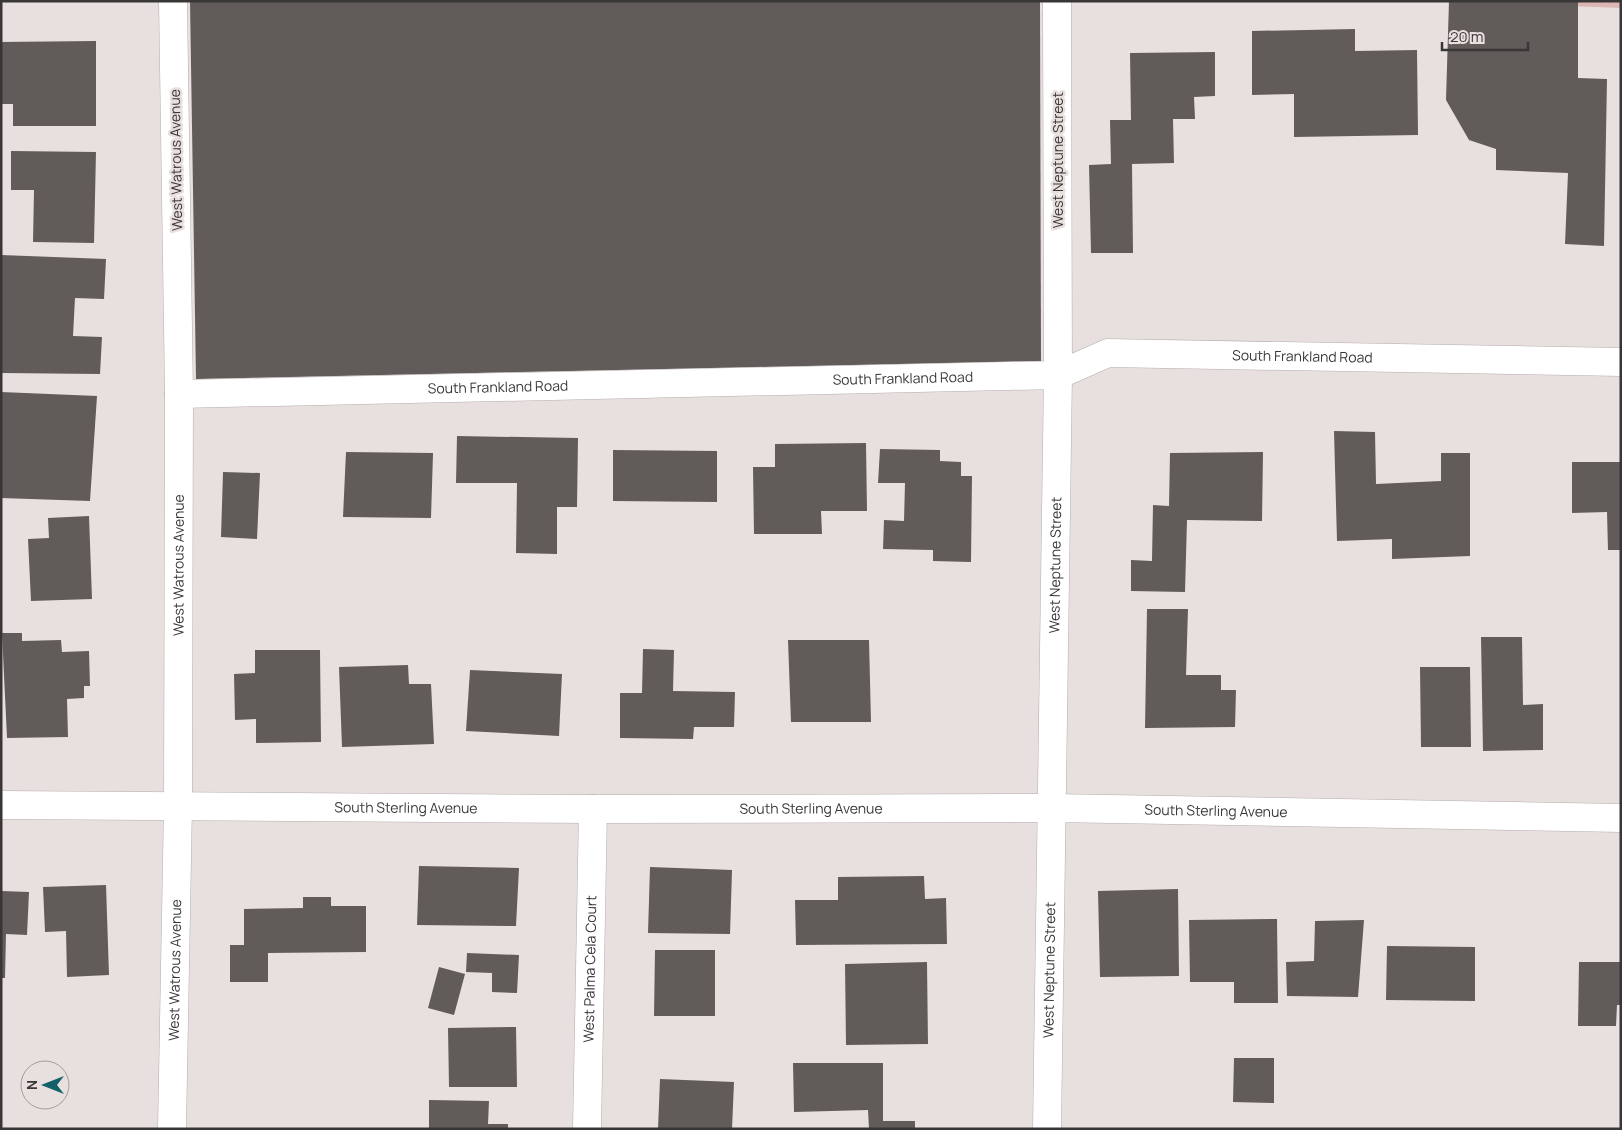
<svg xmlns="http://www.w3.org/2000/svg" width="1622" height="1130" font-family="Manrope,sans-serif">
	<rect width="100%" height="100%" fill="#e8e0df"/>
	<!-- green -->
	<polygon fill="#dbb6b2" points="1444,1 1621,1 1621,8"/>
	<!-- building -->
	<g fill="#615b5a">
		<polygon points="190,1 1040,1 1041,361 196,379"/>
		<polygon points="1449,1 1578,1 1578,78 1607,79 1604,246 1565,244 1568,173 1496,170 1496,149 1469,140 1446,100"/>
		<polygon points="1355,29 1355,51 1417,50 1418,135 1294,137 1294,94 1252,95 1252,31"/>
		<polygon points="96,41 96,126 13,126 13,104 1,104 1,42"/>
		<polygon points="1215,52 1215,96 1194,97 1195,119 1173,119 1174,163 1132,164 1133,253 1091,253 1089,165 1111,164 1110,120 1131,120 1130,53"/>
		<polygon points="11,151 96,152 94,243 33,242 34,190 11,190"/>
		<polygon points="1,255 106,259 104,299 75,298 73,336 102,337 100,374 1,373"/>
		<polygon points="1,392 97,396 90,501 1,498"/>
		<polygon points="1334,431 1375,432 1376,484 1441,481 1441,453 1470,453 1470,556 1392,559 1392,539 1337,541"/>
		<polygon points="457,436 578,438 577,507 557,507 557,554 516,553 517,483 456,483"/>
		<polygon points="866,443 867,511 821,511 822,534 754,534 753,467 775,467 775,444"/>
		<polygon points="880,449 940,450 940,461 961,462 961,476 972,476 971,562 933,561 933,550 883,549 884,520 904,521 905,483 878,483"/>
		<polygon points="613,450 717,451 717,502 613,501"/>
		<polygon points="346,452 433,453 431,518 343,517"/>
		<polygon points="1263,452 1262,521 1187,520 1185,592 1131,591 1131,560 1152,561 1153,505 1169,506 1170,453"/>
		<polygon points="1572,462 1621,462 1621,550 1608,550 1607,512 1572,513"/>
		<polygon points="223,472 260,473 257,539 221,537"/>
		<polygon points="89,516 92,599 31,601 28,539 49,538 48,518"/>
		<polygon points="1147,609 1188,609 1186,675 1221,675 1221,690 1236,690 1235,727 1145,728"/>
		<polygon points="2,633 22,633 22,641 61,640 62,652 89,651 90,686 84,686 84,698 67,699 68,737 7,738"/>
		<polygon points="1481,637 1522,637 1523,705 1543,704 1543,750 1483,751"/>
		<polygon points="788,640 869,640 871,722 791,722"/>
		<polygon points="643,649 674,650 673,691 735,692 734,727 694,727 693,739 620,738 620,693 642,693"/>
		<polygon points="255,650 320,650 321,742 256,743 256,719 235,720 234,674 255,673"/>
		<polygon points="408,665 409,684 431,684 434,744 342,747 339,667"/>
		<polygon points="1420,667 1470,667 1471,747 1421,747"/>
		<polygon points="470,670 562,674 559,736 466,731"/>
		<polygon points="419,866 519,868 516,926 417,925"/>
		<polygon points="650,867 732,870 730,934 648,933"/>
		<polygon points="924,876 925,899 946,898 947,944 796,945 795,900 838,900 838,877"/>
		<polygon points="106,885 109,975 67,977 66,931 45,932 43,887"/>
		<polygon points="1178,889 1179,976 1100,977 1098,891"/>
		<polygon points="1,891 29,892 27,935 6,934 5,978 1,978"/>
		<polygon points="303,897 331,897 331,906 366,906 366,952 268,953 268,982 230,982 230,945 244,945 244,909 303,908"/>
		<polygon points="1277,919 1278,1003 1234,1003 1234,982 1190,982 1189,920"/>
		<polygon points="1364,920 1358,997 1287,996 1286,962 1314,961 1315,921"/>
		<polygon points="1387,946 1475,947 1475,1001 1386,1000"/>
		<polygon points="655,950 715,950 715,1016 654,1016"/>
		<polygon points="467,953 519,955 517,993 492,992 492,973 466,972"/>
		<polygon points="927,962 928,1044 846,1045 845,964"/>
		<polygon points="1579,962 1621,962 1621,1005 1617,1005 1616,1026 1578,1026"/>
		<polygon points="439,967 465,974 454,1015 428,1008"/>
		<polygon points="516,1027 517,1087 449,1087 448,1028"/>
		<polygon points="1234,1058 1274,1058 1274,1103 1233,1102"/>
		<polygon points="793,1063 883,1063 883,1121 915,1121 915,1129 869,1129 868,1110 794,1112"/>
		<polygon points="660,1079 734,1082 732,1129 658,1129"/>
		<polygon points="429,1100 489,1101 488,1124 508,1124 508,1129 429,1129"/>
	</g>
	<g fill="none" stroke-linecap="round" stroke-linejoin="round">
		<defs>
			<g id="street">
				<path id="s1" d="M179 394 1058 375"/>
				<path id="s2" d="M1 805 593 809 1052 808 1621 818"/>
				<path id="s3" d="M172 1129 178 806 179 394 173 1"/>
				<path id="s4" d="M587 1129 593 809"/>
			</g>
			<g id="secondary">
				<path id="s5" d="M1058 375 1108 353 1621 362"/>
				<path id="s6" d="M1047 1129 1058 375 1057 1"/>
			</g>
		</defs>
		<!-- street casing -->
		<use href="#street" stroke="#b4adac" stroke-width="29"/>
		<!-- secondary casing -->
		<use href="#secondary" stroke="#b4adac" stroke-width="29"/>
		<!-- street -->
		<use href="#street" stroke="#fff" stroke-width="28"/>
		<!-- secondary -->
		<use href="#secondary" stroke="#fff" stroke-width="28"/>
	</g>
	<g text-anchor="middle" stroke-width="5" stroke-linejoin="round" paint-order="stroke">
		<!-- street labels -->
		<g font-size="14" fill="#393636" stroke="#e8e0df">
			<text transform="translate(176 160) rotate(-91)" y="5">West Watrous Avenue</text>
			<text transform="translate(1058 160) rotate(-90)" y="5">West Neptune Street</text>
			<text dy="5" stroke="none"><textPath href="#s5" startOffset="249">South Frankland Road</textPath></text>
			<text dy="5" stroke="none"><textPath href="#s1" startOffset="724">South Frankland Road</textPath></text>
			<text dy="5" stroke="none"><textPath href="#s1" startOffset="319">South Frankland Road</textPath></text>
			<text dy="5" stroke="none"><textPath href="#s3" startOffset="564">West Watrous Avenue</textPath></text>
			<text dy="5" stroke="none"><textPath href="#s6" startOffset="564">West Neptune Street</textPath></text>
			<text dy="5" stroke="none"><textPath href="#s2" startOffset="405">South Sterling Avenue</textPath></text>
			<text dy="5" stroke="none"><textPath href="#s2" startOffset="810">South Sterling Avenue</textPath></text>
			<text dy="5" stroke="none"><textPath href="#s2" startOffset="1215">South Sterling Avenue</textPath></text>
			<text dy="5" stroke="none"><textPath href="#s4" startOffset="160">West Palma Cela Court</textPath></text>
			<text dy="5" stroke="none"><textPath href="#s3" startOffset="159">West Watrous Avenue</textPath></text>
			<text dy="5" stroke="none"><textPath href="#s6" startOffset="159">West Neptune Street</textPath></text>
		</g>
	</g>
	<!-- border -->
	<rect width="1622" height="1130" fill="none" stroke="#393636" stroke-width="5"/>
	<!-- north arrow -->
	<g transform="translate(45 1085) rotate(270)"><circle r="24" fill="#e8e0df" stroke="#a29c9b"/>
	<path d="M0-4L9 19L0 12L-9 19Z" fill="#12616a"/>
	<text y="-8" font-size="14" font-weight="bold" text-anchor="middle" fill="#393636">N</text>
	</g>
	<!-- scale -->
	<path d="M1442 42v8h86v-8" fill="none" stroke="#393636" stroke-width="2.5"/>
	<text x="1450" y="42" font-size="15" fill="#393636" stroke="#e8e0df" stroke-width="4" paint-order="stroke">20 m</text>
</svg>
